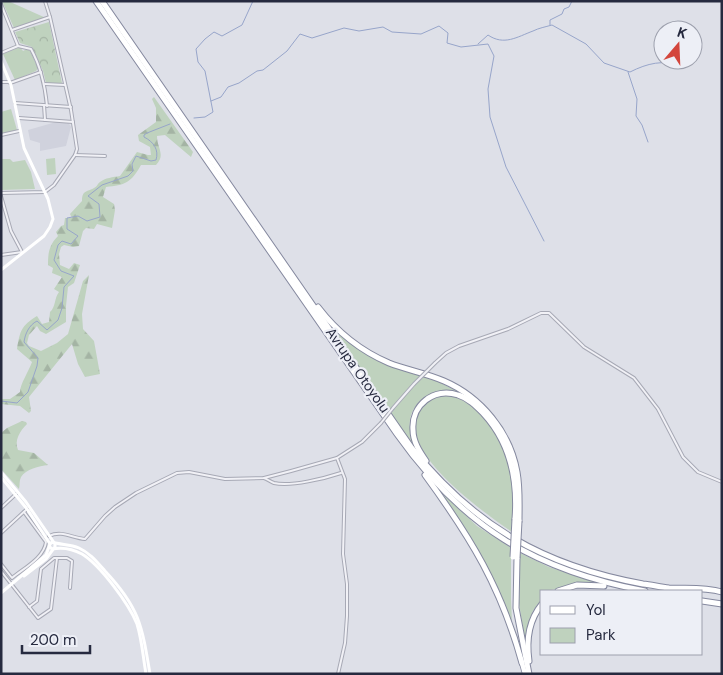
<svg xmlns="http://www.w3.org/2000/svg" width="723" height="675" font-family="'DM Sans',sans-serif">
	<defs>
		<pattern id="forest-firs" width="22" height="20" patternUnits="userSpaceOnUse" patternTransform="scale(1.25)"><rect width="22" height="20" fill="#bfd2be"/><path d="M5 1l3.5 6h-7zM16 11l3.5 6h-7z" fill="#a4b4a4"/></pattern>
		<pattern id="park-crowns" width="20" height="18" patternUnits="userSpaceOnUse" patternTransform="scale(1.25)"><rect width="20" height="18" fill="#bfd2be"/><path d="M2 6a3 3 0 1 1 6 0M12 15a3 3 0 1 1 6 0" fill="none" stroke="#a4b4a4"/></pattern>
	</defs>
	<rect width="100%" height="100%" fill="#dee0e8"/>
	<!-- built -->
	<polygon fill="#d0d2dd" points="63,120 68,122 71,127 66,146 40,151 40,143 30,140 28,130"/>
	<!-- green -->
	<g fill="#bfd2be">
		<polygon points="2,1 8,1 46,18 14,28"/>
		<polygon points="20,47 23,51 27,49 30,51 38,68 36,71 15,80 3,54"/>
		<polygon points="11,109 17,130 1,134 1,112"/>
		<polygon points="55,158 56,174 47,175 46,159"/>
		<polygon points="1,159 10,159 13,162 25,160 31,172 35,189 1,190"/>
		<path d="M328 322 335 329 394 366 439 382 462 394C437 386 407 399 410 429 410 436 415 444 417 451Z"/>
		<path d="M448 395C490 405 512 454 514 494 515 506 513 519 512 532 486 514 397 452 418 414 425 401 434 397 448 395Z"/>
		<polygon points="441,492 477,526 511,548 511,599 512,622 483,558"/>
		<path d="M520 553 549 567 594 582C588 583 580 582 573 584 562 587 553 591 542 591 542 604 537 603 532 613 528 622 526 632 525 642L519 603Z"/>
	</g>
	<!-- forest -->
	<g fill="url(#forest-firs)">
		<path d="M154 97 193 152 191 157 165 135 157 136C157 148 166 155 156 165H141C131 183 125 185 106 187L103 197 114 204 115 210 112 228 97 224 94 229 86 228 83 231 79 246 73 247 64 245 61 247 59 254 60 265 69 269 74 263 80 265 74 283 68 287 66 306V322L46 334 40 331 37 326 29 335 27 343 29 346 41 351 57 343 68 334 83 281 89 275 82 314 83 329 94 341 100 374 85 377 78 364 72 344 29 397 31 411 29 413 20 406 1 404V399H10L20 392C20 384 29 371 32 362L17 349C20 331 21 326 37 316L42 324 49 322 50 312C56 307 54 298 59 292L54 289 62 277 52 273 53 268 48 265C48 253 49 245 58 236L56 232 61 226 64 225 65 218H72L70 214 82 201C82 190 87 192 94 188 98 186 97 184 100 182 105 178 113 177 120 176L137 152 148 155H151L150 147 139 141 138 135 156 122V108L152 99Z"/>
		<path d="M22 421 26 422 27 424C20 431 14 440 18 450L34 453 48 465C39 466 26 469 21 477 19 481 20 485 19 489L1 469V433L7 428Z"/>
	</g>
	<!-- park -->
	<polygon fill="url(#park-crowns)" points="49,22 62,83 62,84 46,83 43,71 32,47 20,43 15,32"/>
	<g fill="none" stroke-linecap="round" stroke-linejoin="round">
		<!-- stream -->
		<g stroke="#97a5ca" stroke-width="1">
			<polyline points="550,25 550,20 562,14 564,9 569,7 572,1"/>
			<path d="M478 44 488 35C504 46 517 37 533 31 539 28 545 27 552 25L586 44 604 63 630 72C648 63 662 60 682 65"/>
			<polyline points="628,72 637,99 636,116 642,125 648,142"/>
			<polyline points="211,101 221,97 228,87 239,83 257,71 263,70 287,51 300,34 312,38 344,28 359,31 383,27 392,32 421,34 439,26 448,33 447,43 461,47 488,44 494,56 488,89 490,117 506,167 544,241"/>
			<polyline points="194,118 205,117 213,112 205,71 198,62 196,49 205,39 214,32 222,36 242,25 253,1"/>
			<path d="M1 401 17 403 28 392 37 366 38 358 24 342C25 334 29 325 37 321L47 330 58 320 62 308 64 287 74 276 61 271 54 260 58 245 62 241 71 244 78 236 67 229V218L78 216 87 221 100 217 99 204 88 196 102 185 128 176 133 171 132 164 136 156 151 161 156 160C159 150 154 142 144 137V135L147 133 170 124"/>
		</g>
		<defs>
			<g id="minor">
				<path d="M1 4 18 46 31 49C41 67 45 85 47 106"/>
				<polyline points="12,30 50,17"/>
				<polyline points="1,53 18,46"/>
				<polyline points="1,82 9,82"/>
				<polyline points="10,83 41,72"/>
				<polyline points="45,84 65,85"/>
				<polyline points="15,103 71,107"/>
				<polyline points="44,105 45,120"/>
				<polyline points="19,118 73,122"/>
				<polyline points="1,135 19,131"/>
				<polyline points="75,155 105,156"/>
				<polyline points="1,193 45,192 54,185 75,155 77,149 71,110 50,17 45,1"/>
				<polyline points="1,196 11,231 22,252 1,255"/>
				<polyline points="435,363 446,353 459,346 508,329 541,313 549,313 584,347 634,378 658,409 683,457 698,472 722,482"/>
				<polyline points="393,408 414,384"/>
				<polyline points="337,458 345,479 343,554 347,584 347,616 345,643 338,674"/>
				<path d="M264 478C267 479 271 482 274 483 291 487 326 478 341 473"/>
				<polyline points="1,508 16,494"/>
				<polyline points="1,533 27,509"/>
				<path d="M49 536C62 530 72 538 85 539L105 516 115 507 136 493 177 473 189 472 225 479 264 478 291 471 337 458 362 442 381 423"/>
				<path d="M1 564 12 578C24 568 44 558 46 542L24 512"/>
				<polyline points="1,571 38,618 51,609 57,558 67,558 72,561 70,588"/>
				<polyline points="29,607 37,601 41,569 54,558 57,558"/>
			</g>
			<polyline id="trunk" points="522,663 525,674"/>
			<g id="motorway">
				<path d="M96 1 397 434C463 527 534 570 645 591"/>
				<path d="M102 1 411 447C474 526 544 566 643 584 652 585 660 587 669 588 687 589 704 587 722 592"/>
				<path d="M318 307C337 332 361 351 389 363 407 370 426 373 444 381 481 397 510 432 517 472 520 488 519 505 519 521"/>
				<path d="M426 461C420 452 413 442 413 430 411 405 434 387 458 395 468 398 476 406 483 413 511 443 518 480 515 519"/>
				<path d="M425 475C471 538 501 587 522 663"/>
				<polyline points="517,558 516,608 529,674"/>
				<polyline points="558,591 577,585 604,586"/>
				<polyline points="702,601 722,604"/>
				<path d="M529 661C526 640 528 621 542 604"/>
			</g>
		</defs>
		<!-- minor casing -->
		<use href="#minor" stroke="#a7a9b5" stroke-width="4"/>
		<!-- trunk casing -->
		<use href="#trunk" stroke="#85899f" stroke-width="6"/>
		<!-- motorway casing -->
		<use href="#motorway" stroke="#85899f" stroke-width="7"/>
		<!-- minor -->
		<use href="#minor" stroke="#f1f1f6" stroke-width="2"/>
		<!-- secondary -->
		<g stroke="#fff" stroke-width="3">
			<polyline points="1,61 11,85 24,148 48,199 53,219 50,227 44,236 1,270"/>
			<polyline points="1,472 26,502 55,544 55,548"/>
			<polyline points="1,477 27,509 50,544 46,555 1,593"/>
			<path d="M50 544 52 542C61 545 70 544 79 548 90 553 97 562 105 571 139 607 142 625 150 674"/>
			<path d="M50 547 52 549C62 547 73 549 82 554 100 565 129 604 137 624 142 640 143 657 146 674"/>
			<polyline points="24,576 46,559 54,548"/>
		</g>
		<!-- trunk -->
		<use href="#trunk" stroke="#fff" stroke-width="4.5"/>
		<!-- motorway -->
		<use href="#motorway" stroke="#fff" stroke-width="5"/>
		<defs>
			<g id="minor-bridge">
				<polyline points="414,384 435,363"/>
				<polyline points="381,423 393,408"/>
			</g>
			<g id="motorway-bridge">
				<polyline points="513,557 515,519"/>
				<polyline points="517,558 519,521"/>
			</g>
		</defs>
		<!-- minor-bridge casing -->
		<use href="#minor-bridge" stroke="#a7a9b5" stroke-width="4" stroke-linecap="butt"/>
		<!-- motorway-bridge casing -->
		<use href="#motorway-bridge" stroke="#85899f" stroke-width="7" stroke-linecap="butt"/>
		<!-- minor-bridge -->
		<use href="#minor-bridge" stroke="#f1f1f6" stroke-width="2"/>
		<!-- motorway-bridge -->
		<use href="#motorway-bridge" stroke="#fff" stroke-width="5"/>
	</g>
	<g text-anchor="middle" stroke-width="4.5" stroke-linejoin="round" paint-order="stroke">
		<!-- street labels -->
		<g font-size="14" fill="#262a3f" stroke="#edeff6">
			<text transform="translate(358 370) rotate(55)" y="5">Avrupa Otoyolu</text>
		</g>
	</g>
	<!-- border -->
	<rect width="723" height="675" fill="none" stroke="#262a3f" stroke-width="5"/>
	<!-- legend -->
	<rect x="540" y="590" width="162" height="65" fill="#edeff6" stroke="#9da0ad"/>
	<rect x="550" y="606" width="25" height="8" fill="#ffffff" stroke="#9da0ad"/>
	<text x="586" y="615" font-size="15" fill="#262a3f">Yol</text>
	<rect x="550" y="628" width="25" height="15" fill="#bfd2be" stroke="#9da0ad"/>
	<text x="586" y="640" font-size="15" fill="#262a3f">Park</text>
	<!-- north arrow -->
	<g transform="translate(678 45) rotate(19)"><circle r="24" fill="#edeff6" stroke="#9da0ad"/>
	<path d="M0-4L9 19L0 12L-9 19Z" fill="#d3453c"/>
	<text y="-8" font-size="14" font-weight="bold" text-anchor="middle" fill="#262a3f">K</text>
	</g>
	<!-- scale -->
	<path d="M22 645v8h68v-8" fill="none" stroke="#262a3f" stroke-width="2.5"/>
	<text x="30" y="645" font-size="15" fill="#262a3f" stroke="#edeff6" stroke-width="4" paint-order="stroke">200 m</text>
</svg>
